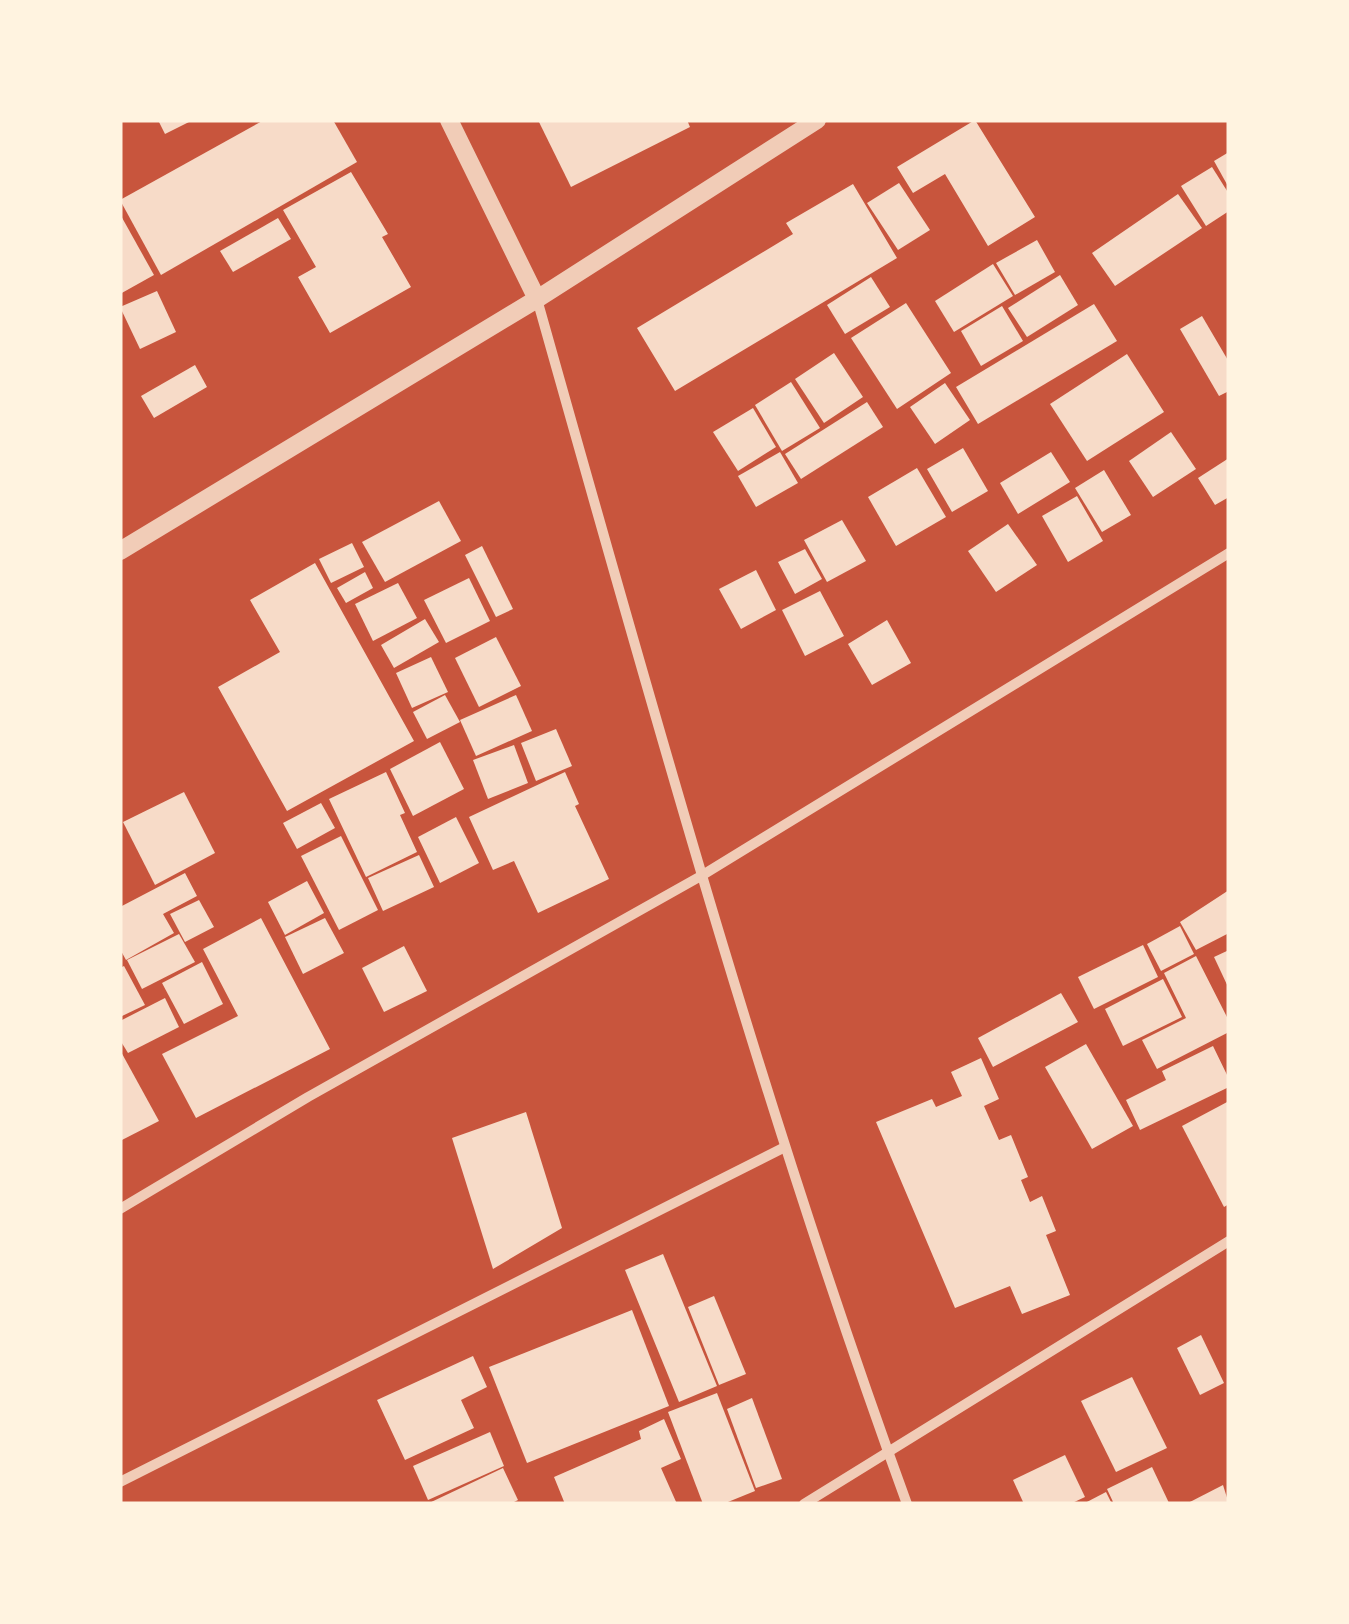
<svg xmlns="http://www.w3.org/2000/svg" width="1349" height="1624" font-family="'IBM Plex Sans',sans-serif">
	<rect width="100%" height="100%" fill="#c8553d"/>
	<!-- building -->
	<g fill="#f7dbc8">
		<polygon points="158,120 193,120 165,134"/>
		<polygon points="264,120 333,120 357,162 161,275 120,200"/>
		<polygon points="538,120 687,120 690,127 571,187"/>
		<polygon points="975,120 1035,217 988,246 945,174 913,193 897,167"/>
		<polygon points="1229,152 1229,188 1214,161"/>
		<polygon points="1212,167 1229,194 1229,211 1206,226 1181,186"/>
		<polygon points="351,172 388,234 382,237 411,287 330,333 298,277 316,267 283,210"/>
		<polygon points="899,183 930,230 898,250 867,203"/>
		<polygon points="853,184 897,258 675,391 637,328 793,234 786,223"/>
		<polygon points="1178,194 1202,228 1115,286 1092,253"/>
		<polygon points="120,214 154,275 120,294"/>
		<polygon points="278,218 291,239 233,272 220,251"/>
		<polygon points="1037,240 1055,272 1015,295 996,263"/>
		<polygon points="993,264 1013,296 954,332 935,301"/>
		<polygon points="1060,275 1078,305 1027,337 1008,308"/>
		<polygon points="871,277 890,307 845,334 827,305"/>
		<polygon points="157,291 176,332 140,349 120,307"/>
		<polygon points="906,303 951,373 897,409 851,338"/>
		<polygon points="1094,304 1117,341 978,424 956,387"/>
		<polygon points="1002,306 1023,341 981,366 961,331"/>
		<polygon points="1202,316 1229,362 1229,391 1219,396 1180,329"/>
		<polygon points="834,353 863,397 824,423 795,379"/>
		<polygon points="1127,354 1164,412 1087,461 1050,404"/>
		<polygon points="195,365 207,387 154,418 141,396"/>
		<polygon points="791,382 820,428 782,451 755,405"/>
		<polygon points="945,383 970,420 935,444 910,407"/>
		<polygon points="867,402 883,427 801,479 785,454"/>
		<polygon points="753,408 776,447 738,471 713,432"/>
		<polygon points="1171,432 1196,469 1153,497 1129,461"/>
		<polygon points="963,448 988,491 952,512 927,469"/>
		<polygon points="780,452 798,483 756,507 738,476"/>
		<polygon points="1051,452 1070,482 1018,514 1000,483"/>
		<polygon points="1229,458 1229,497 1215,505 1198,478"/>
		<polygon points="917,468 946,517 896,546 868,497"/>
		<polygon points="1104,470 1131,515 1102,532 1075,488"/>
		<polygon points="1077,496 1103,541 1068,562 1042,516"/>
		<polygon points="439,501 461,541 385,582 362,542"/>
		<polygon points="842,520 866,561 827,582 804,540"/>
		<polygon points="1008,524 1037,565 996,592 968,551"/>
		<polygon points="352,543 364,567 331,583 319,559"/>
		<polygon points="482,546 513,609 496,617 465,555"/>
		<polygon points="805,549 822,579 795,594 778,562"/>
		<polygon points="315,563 414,741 287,811 218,687 280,652 250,600"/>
		<polygon points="756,570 776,610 741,629 719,589"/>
		<polygon points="365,572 373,588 346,603 337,588"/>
		<polygon points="469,578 490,621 446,643 424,600"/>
		<polygon points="398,583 417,618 373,641 355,604"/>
		<polygon points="820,591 844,636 805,656 782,610"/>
		<polygon points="425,619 439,642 394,668 381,645"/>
		<polygon points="887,620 911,663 872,685 848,644"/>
		<polygon points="496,637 521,686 479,707 455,658"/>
		<polygon points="431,657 448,692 412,708 396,673"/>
		<polygon points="445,695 460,722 427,739 413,712"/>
		<polygon points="516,695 532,731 476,756 460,720"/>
		<polygon points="556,729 572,766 536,781 521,743"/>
		<polygon points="440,742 464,789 413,816 390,769"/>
		<polygon points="514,745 528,783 488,799 473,760"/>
		<polygon points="386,772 405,813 400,815 417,852 366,877 329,799"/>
		<polygon points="565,772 579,804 575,806 609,879 538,913 514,861 493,870 469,817"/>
		<polygon points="184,792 215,853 155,885 123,822"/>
		<polygon points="321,803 335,828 297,849 283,823"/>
		<polygon points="456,817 479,863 440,883 418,837"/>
		<polygon points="341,836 378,910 339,930 301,856"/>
		<polygon points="419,855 434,887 383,911 368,878"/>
		<polygon points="185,873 197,896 163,914 174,933 126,960 120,949 120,907"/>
		<polygon points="307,881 324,913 285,935 268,902"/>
		<polygon points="1229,890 1229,933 1196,950 1180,922"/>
		<polygon points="199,900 214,927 185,942 170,914"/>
		<polygon points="261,918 330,1049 196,1118 162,1054 238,1016 203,949"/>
		<polygon points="325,918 344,953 303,974 285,937"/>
		<polygon points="1180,926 1194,954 1161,971 1147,944"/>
		<polygon points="179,934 195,962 142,989 127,960"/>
		<polygon points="1143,945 1158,977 1094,1009 1078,977"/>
		<polygon points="404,946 427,991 384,1012 362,968"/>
		<polygon points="1229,950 1229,989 1214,957"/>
		<polygon points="1196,956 1229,1021 1229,1032 1157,1069 1142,1040 1186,1018 1164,973"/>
		<polygon points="202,962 223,1004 184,1024 162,983"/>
		<polygon points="124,966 145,1005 120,1017 120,968"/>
		<polygon points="1163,979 1182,1017 1123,1046 1105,1009"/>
		<polygon points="1061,993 1078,1022 993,1067 978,1038"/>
		<polygon points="165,998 179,1027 128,1053 120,1040 120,1021"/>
		<polygon points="1086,1044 1133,1126 1092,1149 1045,1067"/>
		<polygon points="1213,1046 1229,1079 1229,1087 1140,1130 1126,1100 1166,1080 1162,1071"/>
		<polygon points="120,1050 159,1121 120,1141"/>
		<polygon points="981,1058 999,1099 984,1106 999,1140 1011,1135 1028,1177 1021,1180 1030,1202 1042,1196 1056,1231 1046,1235 1070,1295 1022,1314 1010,1286 955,1308 876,1122 932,1099 936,1107 962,1096 951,1072"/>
		<polygon points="1229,1101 1229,1204 1224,1207 1182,1126"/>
		<polygon points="526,1112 562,1228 493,1269 452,1138"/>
		<polygon points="663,1254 717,1386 679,1402 625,1270"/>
		<polygon points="714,1296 746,1374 719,1385 688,1307"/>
		<polygon points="632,1310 669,1406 527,1463 489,1367"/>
		<polygon points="1201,1335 1224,1383 1200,1395 1177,1348"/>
		<polygon points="473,1356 487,1387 461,1400 474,1428 405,1460 377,1400"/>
		<polygon points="1132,1377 1167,1448 1116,1472 1081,1401"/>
		<polygon points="717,1393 755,1491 723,1504 703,1504 668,1412"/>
		<polygon points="752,1398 782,1479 756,1488 727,1409"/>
		<polygon points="664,1419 681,1459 661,1468 677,1504 565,1504 554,1477 641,1439 639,1431"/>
		<polygon points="490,1432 504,1466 428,1500 413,1466"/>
		<polygon points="1065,1455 1085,1497 1070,1504 1024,1504 1013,1480"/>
		<polygon points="1152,1467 1169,1503 1114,1504 1107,1489"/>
		<polygon points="503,1468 518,1500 510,1504 427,1504"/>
		<polygon points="1223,1485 1229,1504 1186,1504"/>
		<polygon points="1106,1492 1112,1504 1083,1504"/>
	</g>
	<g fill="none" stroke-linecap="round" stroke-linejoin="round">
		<!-- minor -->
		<g stroke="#f1ccb7" stroke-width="10">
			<path d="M537 299C651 703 763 1109 907 1504"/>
			<polyline points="120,1209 308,1097 701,876 1229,553"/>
			<polyline points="120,1482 785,1147"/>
			<polyline points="804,1504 1229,1241"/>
		</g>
		<!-- tertiary -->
		<g stroke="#f1ccb7" stroke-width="18">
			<polyline points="449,120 537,299"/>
			<polyline points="120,551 537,299 817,120"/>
		</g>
	</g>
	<!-- border -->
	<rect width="1349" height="1624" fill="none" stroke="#fff3e0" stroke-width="245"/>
</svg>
